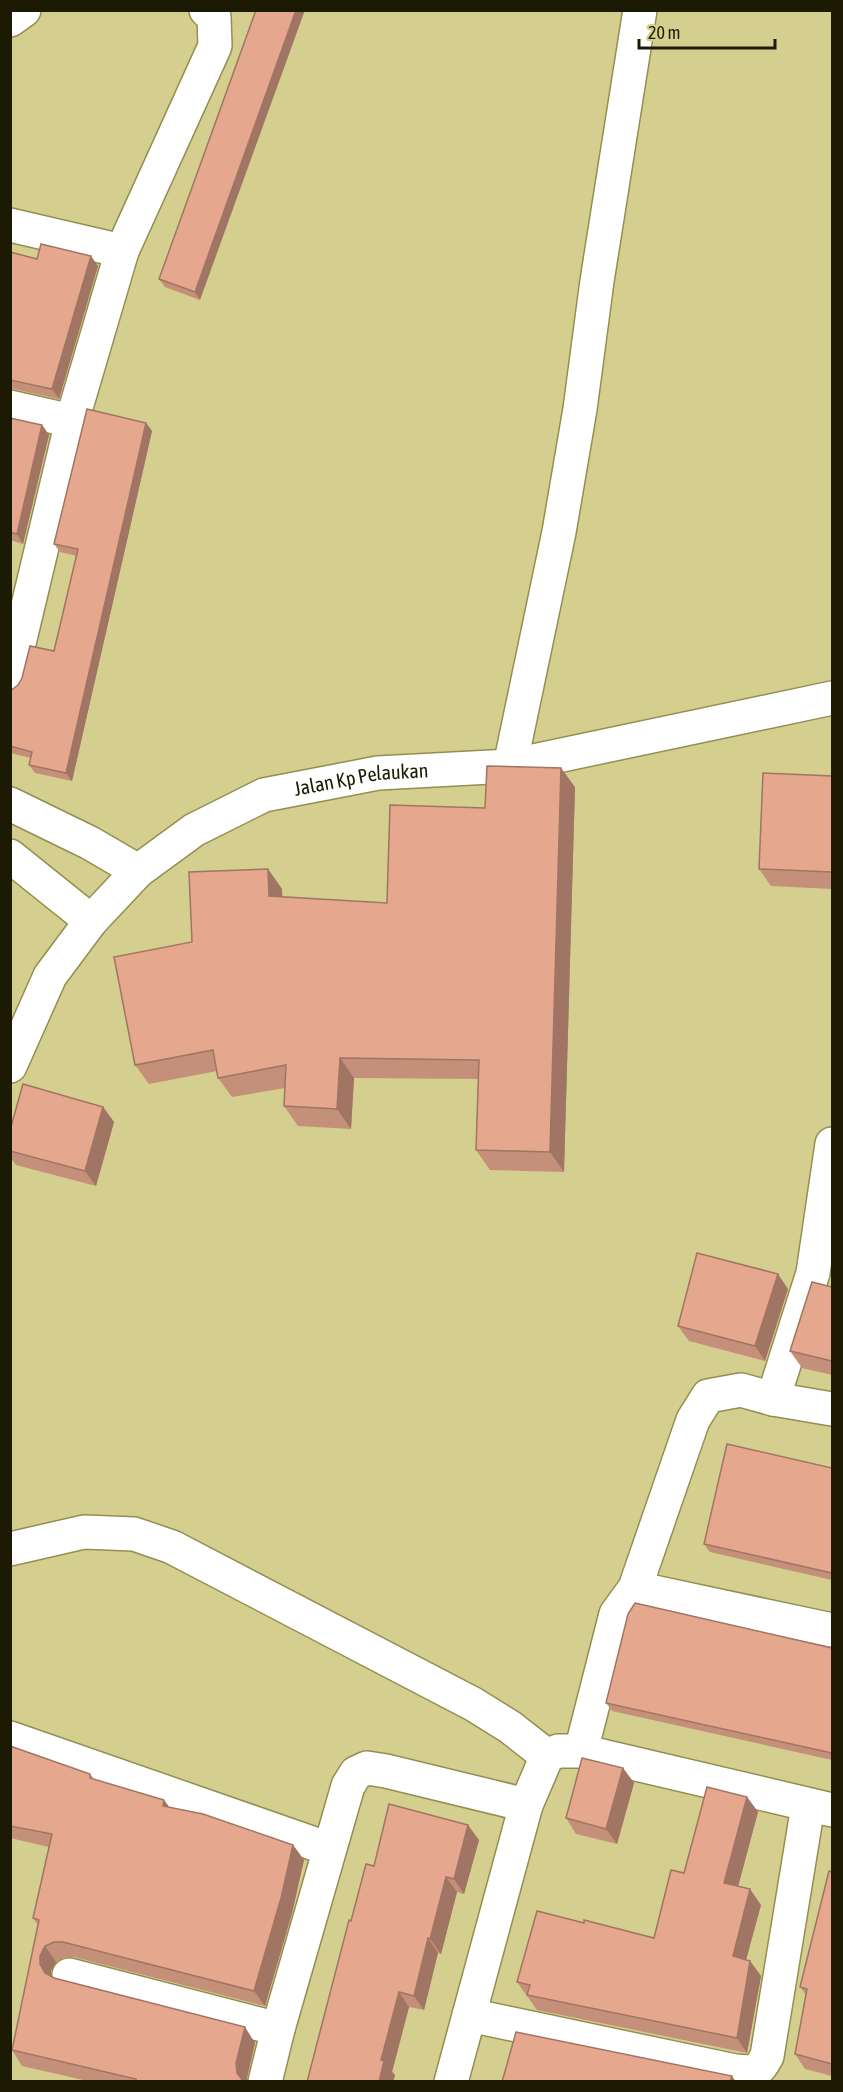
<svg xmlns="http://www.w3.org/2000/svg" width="843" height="2092" font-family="'Asap Condensed',sans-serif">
	<rect width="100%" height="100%" fill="#d4ce8f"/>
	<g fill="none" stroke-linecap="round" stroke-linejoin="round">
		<defs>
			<g id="minor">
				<polyline points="10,20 24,10"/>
				<polyline points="10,225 122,251"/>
				<polyline points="10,407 72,421"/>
				<polyline points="10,681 72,421 122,251 215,46 214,17 206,10"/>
				<polyline points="510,766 559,532 580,409 597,281 640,10"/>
				<polyline points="10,804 90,843 138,871"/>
				<polyline points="10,856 91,921"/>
				<path id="s1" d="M10 1066 50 976 91 921 138 871 194 830 264 795 378 773 510 766 832 698"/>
				<polyline points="773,1399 832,1409"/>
				<polyline points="10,1549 84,1532 134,1534 172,1547 473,1704 510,1727 547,1756"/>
				<polyline points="635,1588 832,1630"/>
				<polyline points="10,1738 329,1849"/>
				<polyline points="581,1751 616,1614 635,1588 693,1420 708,1396 741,1390 773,1399 813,1273 832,1144"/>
				<polyline points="69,1975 278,2029"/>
				<path d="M469 2015 735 2071C755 2072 757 2075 767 2056L808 1806"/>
				<polyline points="265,2082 278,2029 348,1786 356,1773 367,1768 386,1771 526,1805"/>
				<polyline points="451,2082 526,1805 547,1756 558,1751 581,1751 832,1810"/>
			</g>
		</defs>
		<!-- minor casing -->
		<use href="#minor" stroke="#948e51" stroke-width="36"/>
		<!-- minor -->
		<use href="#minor" stroke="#fff" stroke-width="33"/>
	</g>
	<!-- wall -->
	<g fill="#c59079">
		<polygon points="256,10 200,300 165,287 159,279"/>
		<polygon points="10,252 37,259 98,266 59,399 14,389 10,389"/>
		<polygon points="10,418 42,425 49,435 23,544 10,540"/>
		<polygon points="146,423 152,431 72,781 35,773 29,765 31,758 10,753 10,691 18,685 54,651 77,556 60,552 54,544"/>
		<polygon points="832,776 832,889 771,886 759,869"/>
		<polygon points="575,787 564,1172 490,1170 476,1150 478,1079 354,1078 351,1129 298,1126 284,1106 285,1088 232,1097 218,1078 217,1071 149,1084 135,1065 192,942 268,869 282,889 282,897 387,903 485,808"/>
		<polygon points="103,1107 114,1122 96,1186 16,1165 10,1157 10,1130"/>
		<polygon points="832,1287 832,1375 802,1368 790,1351"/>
		<polygon points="788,1289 765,1361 689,1341 678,1326"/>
		<polygon points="832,1468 832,1580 710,1552 704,1544"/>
		<polygon points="832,1648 832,1760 612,1711 606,1703"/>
		<polygon points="10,1746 90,1774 94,1779 164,1800 169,1807 293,1845 304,1860 292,1913 265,2006 74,1957 65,1957 56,1962 51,1971 51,1976 54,1978 255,2043 247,2078 247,2082 92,2082 22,2066 12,2050 38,1925 33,1918 49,1847 10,1838"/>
		<polygon points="623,1768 634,1783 617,1844 576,1834 566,1818"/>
		<polygon points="747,1797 758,1812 738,1886 761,1905 746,1960 750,1961 761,1976 747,2053 537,2010 517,1982 584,1923 654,1938 684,1873"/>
		<polygon points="479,1840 464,1894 457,1892 441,1954 438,1953 424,2010 409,2007 392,2072 395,2075 393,2082 351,1921 374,1866"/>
		<polygon points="832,1872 832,2076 805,2069 795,2054 806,1995 800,1987"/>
	</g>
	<!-- shaded-wall -->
	<g fill="#a07563">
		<polygon points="296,10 305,10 200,300 195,292"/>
		<polygon points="91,256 98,266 59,399 52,389"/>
		<polygon points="146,423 152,431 72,781 66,773"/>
		<polygon points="42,425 49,435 23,544 17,534"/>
		<polygon points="561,768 575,787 564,1172 550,1152"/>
		<polygon points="268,869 282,889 283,916 269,896"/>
		<polygon points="340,1058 354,1078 351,1129 337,1109"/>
		<polygon points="103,1107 114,1122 96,1186 85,1171"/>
		<polygon points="778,1274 788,1289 765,1361 755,1346"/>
		<polygon points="623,1768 634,1783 617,1844 606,1829"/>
		<polygon points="747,1797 758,1812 735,1898 724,1883"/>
		<polygon points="164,1800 175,1815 163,1806"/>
		<polygon points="468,1825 479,1840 464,1894 454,1879"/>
		<polygon points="293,1845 304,1860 292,1913 265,2006 254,1991"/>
		<polygon points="446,1877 457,1892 441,1954 430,1939"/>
		<polygon points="750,1889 761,1905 743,1971 733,1956"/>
		<polygon points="428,1938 438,1953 424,2010 414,1996"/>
		<polygon points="45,1946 56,1962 51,1971 51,1979 45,1973 40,1964 40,1956"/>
		<polygon points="750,1961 761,1976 747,2053 737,2038"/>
		<polygon points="399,1992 409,2007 392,2072 395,2075 393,2082 379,2082 381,2060"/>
		<polygon points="245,2027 255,2043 247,2078 247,2082 243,2082 237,2073 236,2063"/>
		<polygon points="732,2076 736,2082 730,2082"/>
	</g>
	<!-- building -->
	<g fill="#e5a78d" stroke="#a07563" stroke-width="1.5">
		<polygon points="256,10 296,10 195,292 159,279"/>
		<polygon points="41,244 91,256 52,389 10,380 10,252 37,259"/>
		<polygon points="87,409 146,423 66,773 29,765 32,752 10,746 10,691 18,685 22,678 30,646 54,651 78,549 54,544"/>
		<polygon points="10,418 42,425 17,534 10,532"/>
		<polygon points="487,766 561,768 550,1152 476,1150 479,1060 340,1058 337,1109 284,1106 286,1065 218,1078 213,1050 135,1065 114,957 192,942 189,872 268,869 269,896 387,903 390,805 485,808"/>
		<polygon points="763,773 832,776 832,872 759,869"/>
		<polygon points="23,1084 103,1107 85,1171 10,1151 10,1130"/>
		<polygon points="697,1253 778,1274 755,1346 678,1326"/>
		<polygon points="812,1282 832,1287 832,1361 790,1351"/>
		<polygon points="727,1444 832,1468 832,1573 704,1544"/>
		<polygon points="635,1603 832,1648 832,1753 606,1703 628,1614"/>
		<polygon points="10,1746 90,1774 90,1778 164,1800 163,1806 203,1814 293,1845 281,1898 254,1991 63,1942 54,1942 45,1946 40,1956 40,1964 45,1973 54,1978 245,2027 236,2063 237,2073 244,2082 136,2082 136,2079 12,2050 39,1920 33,1918 52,1834 10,1826"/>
		<polygon points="582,1758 623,1768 606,1829 566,1818"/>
		<polygon points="707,1787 747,1797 724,1883 750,1889 733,1956 750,1961 737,2038 527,1995 530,1985 517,1982 537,1911 584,1923 584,1920 654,1938 671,1870 684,1873"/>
		<polygon points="389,1804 468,1825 454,1879 446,1877 430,1939 428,1938 414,1996 399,1992 381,2060 384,2061 379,2082 307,2082 349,1920 351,1921 366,1864 374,1866"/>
		<polygon points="829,1871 832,1872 832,2064 795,2054 807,1989 800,1987"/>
		<polygon points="516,2032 732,2076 730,2082 502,2082"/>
	</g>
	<g text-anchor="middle" stroke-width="4.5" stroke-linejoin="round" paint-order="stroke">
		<!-- street labels -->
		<g font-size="20" fill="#1c1a02" stroke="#d4ce8f">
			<text dy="7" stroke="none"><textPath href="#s1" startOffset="482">Jalan Kp Pelaukan</textPath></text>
		</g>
	</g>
	<!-- border -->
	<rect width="843" height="2092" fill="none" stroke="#1c1a02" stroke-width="24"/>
	<!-- scale -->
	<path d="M639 39v9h136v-9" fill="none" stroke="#1c1a02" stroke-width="3"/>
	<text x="648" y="39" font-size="18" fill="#1c1a02" stroke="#d4ce8f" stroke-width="4.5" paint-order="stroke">20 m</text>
</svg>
